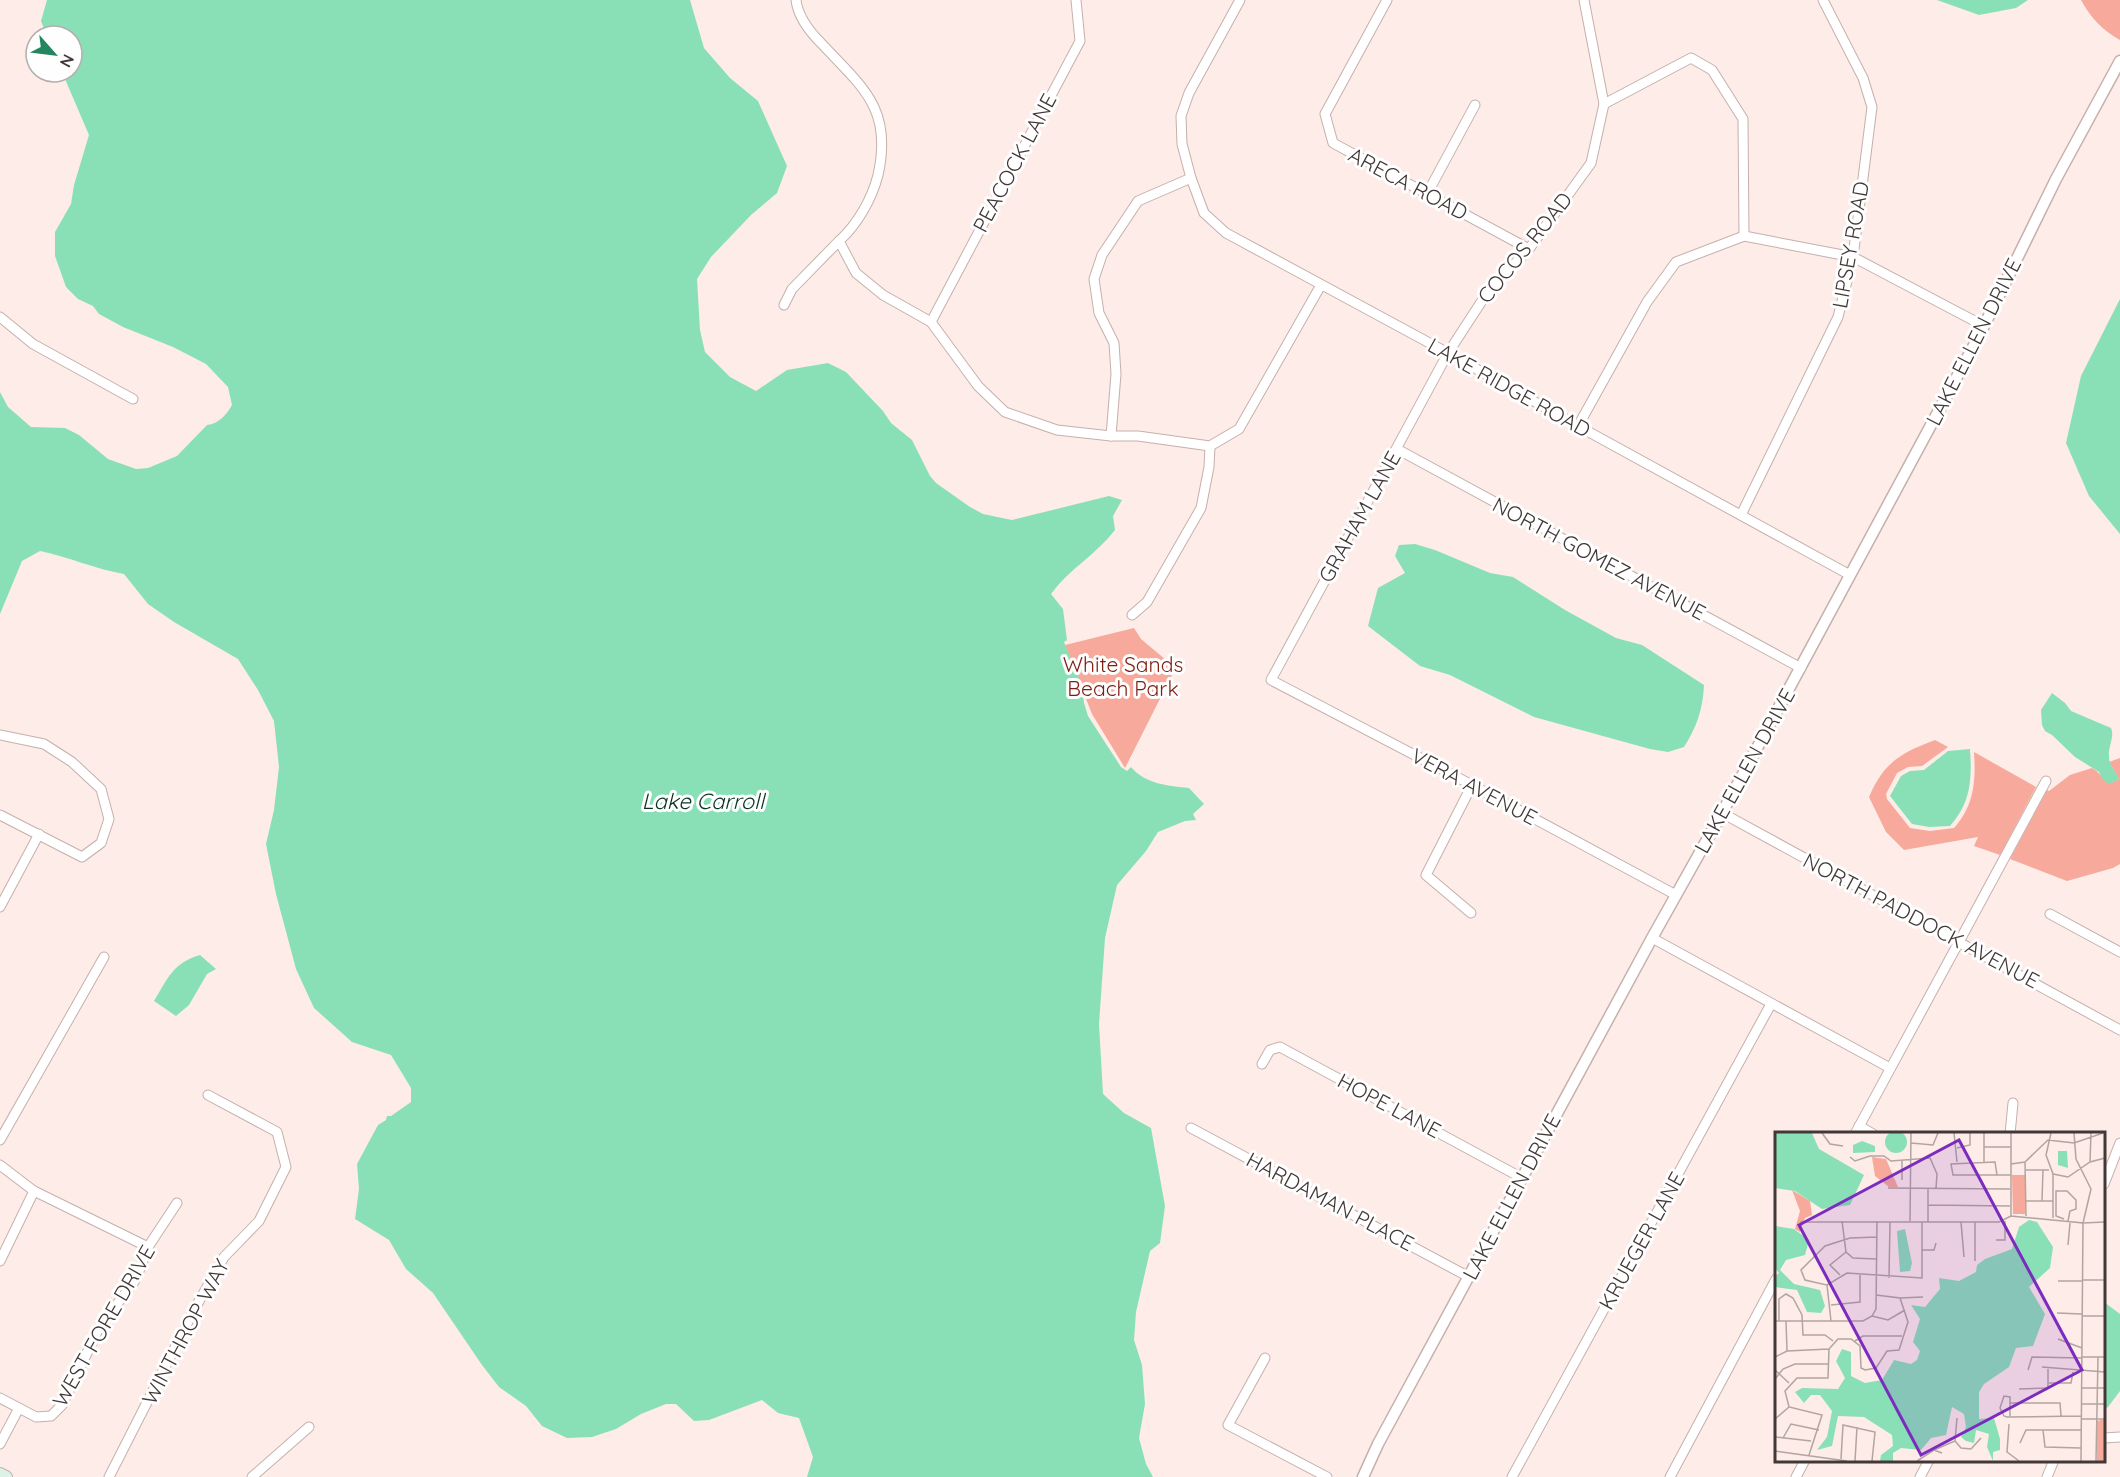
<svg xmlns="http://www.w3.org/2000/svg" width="2120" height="1477" font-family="Quicksand,sans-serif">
	<rect width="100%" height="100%" fill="#fdece8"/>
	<!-- green -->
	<g fill="#f7a99b">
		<path d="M2081 0H2120V40C2102 30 2091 18 2081 0Z"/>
		<polygon points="1134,628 1141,639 1166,660 1173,673 1125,768 1092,714 1065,645"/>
		<path d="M1935 740 1948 747 1922 766 1908 767 1897 773 1886 794 1887 799 1910 828 1930 831 1954 828C1974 806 1976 781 1974 752L2036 787 2000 855 1974 846 1978 837 1904 850 1886 832 1869 797C1884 762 1901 753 1935 740Z"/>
		<path d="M2120 758V864L2113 868 2067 881 2010 859 2047 790 2049 791 2070 775 2092 768C2100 772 2102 779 2110 783L2119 779 2109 762Z"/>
	</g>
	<!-- water -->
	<g fill="#89e0b7">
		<path d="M47 0H690L704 48 730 78 758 101 787 166 777 193 751 215 711 257 697 279 700 330 705 352 730 377 756 391 787 370 828 363 846 372 883 411 891 423 912 440 930 476 936 483 970 507 983 514 1012 520 1109 496 1122 500 1113 516 1115 530C1097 554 1069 569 1051 594L1063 609 1067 640 1064 642 1082 685 1084 703 1088 716 1121 767 1127 771 1131 767C1145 784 1169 786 1189 788L1204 804 1193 814 1196 820 1185 821 1158 832 1146 851 1117 885 1105 938 1099 1024 1103 1094 1124 1113 1151 1128 1165 1206 1160 1243 1150 1251 1136 1312 1134 1340 1142 1365 1145 1404 1139 1438 1146 1464 1153 1477H807L813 1457 799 1418 778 1413 762 1400 709 1420 694 1421 676 1404H666L641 1414 616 1429 592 1437 567 1438 542 1426 526 1406 499 1387 482 1365 433 1293 406 1269 389 1240 355 1219 359 1189 357 1164 378 1125 386 1120 387 1116H391L411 1102V1088L391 1055 352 1042 314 1008 296 969 276 894 266 844 274 810 279 767 274 721 258 690 238 659 174 622 148 604 124 574C95 569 69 557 40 551L22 561 0 614V392L8 407 31 427 65 428 79 435 108 459 136 469 148 468 177 456 207 425C219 424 227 414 232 405L228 387 206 364 173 347 123 327 99 314 93 306 78 299 66 287 55 256V232L71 204 74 185 89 135 62 72H72V36H47L41 21Z"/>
		<polygon points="1937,0 2028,0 2016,8 1979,15"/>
		<polygon points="2120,299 2120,534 2089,496 2066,443 2081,376"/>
		<path d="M1415 544 1435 550 1490 573 1513 577 1565 610 1616 638 1642 645 1704 685C1703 708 1697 727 1684 747L1668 752 1650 749 1534 717 1450 675 1420 666 1368 626 1378 588 1405 573 1395 556 1399 545Z"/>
		<path d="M2052 693 2065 703 2071 711 2111 728C2115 737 2108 746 2109 757 2109 765 2116 772 2119 779L2110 784 2103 780 2099 772 2075 757 2052 735 2045 731 2042 725 2041 710Z"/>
		<path d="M1970 749C1972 779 1971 803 1950 826L1929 827 1912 824 1890 796 1901 776 1910 771 1924 770 1948 751Z"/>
		<path d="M200 955 216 969 207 974 189 1005 176 1016 154 1001C168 978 173 963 200 955Z"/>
		<polygon points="2104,1302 2120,1314 2120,1391 2108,1407 2104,1409"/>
	</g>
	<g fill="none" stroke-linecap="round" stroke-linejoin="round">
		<defs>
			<g id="minor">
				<path d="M796 0C798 17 809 31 821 43 862 87 893 108 878 175 872 199 857 225 839 241L856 273 883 295 931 322 978 386 1005 412 1057 430 1111 436H1138L1210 446 1239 429 1321 285"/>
				<polyline points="1240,0 1189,93 1181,116 1182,144 1191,178 1204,213 1226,233 1448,353 1578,426 1850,575"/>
				<polyline points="1387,0 1325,114 1333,143 1529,249"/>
				<polyline points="1584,0 1604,104 1591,163 1529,249 1489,290 1448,353 1271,680 1472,785 1676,895"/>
				<polyline points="1604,104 1691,58 1712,70 1743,119 1744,236"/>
				<polyline points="1427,194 1475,105"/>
				<polyline points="784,305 792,289 839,241"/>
				<polyline points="0,317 33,344 133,399"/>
				<polyline points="931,322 1080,41 1076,0"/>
				<polyline points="1578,426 1647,302 1676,262 1744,236 1853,257 1984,326"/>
				<polyline points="1111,436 1116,374 1114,343 1099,313 1094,279 1102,255 1138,201 1191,178"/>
				<polyline points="1397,449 1801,668"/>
				<polyline points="1741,515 1838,317 1853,257 1872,107 1863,78 1823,0"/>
				<polyline points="1132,615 1147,602 1201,508 1209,467 1210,446"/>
				<polyline points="0,735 44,744 72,762 101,789 109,819 101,843 82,857 0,815"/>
				<polyline points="1722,813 2120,1030"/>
				<polyline points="0,907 39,834"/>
				<polyline points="1471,913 1426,875 1472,785"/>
				<polyline points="2050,914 2120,952"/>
				<polyline points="1652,938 1890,1068"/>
				<polyline points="1262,1064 1270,1050 1280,1047 1522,1178"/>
				<polyline points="1859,1126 1873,1134"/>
				<polyline points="1191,1128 1469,1277"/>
				<polyline points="1855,1134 2046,781"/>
				<polyline points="2010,1134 2013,1103"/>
				<polyline points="0,1140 104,957"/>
				<polyline points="0,1165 34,1191 148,1247"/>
				<polyline points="2104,1184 2120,1143"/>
				<polyline points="0,1261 34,1191"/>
				<polyline points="1265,1358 1228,1425 1327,1477"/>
				<polyline points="0,1398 36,1417 51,1416 62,1405 99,1328 136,1279 148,1247 177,1203"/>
				<polyline points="2104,1438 2120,1437"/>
				<polyline points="0,1444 19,1408"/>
				<polyline points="109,1477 194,1310 224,1257 259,1221 286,1167 277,1132 208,1095"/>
				<polyline points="252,1477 309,1427"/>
				<polyline points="1512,1477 1771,1004"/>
				<polyline points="1670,1477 1776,1279"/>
				<polyline points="1796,1477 1805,1460"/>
				<polyline points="1920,1477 1929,1460"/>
				<polyline points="2047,1477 2054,1460"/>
			</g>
			<polyline id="tertiary" points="1363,1477 1378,1444 1652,938 1722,813 1980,334 2056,179 2120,61"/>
			<polyline id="secondary" points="0,1474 6,1477"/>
		</defs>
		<!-- minor casing -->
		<use href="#minor" stroke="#c5b0ac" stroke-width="11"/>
		<!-- tertiary casing -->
		<use href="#tertiary" stroke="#c5b0ac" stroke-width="13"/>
		<!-- secondary casing -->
		<use href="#secondary" stroke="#c5b0ac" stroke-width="14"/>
		<!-- minor -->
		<use href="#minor" stroke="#fff" stroke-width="9"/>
		<!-- tertiary -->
		<use href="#tertiary" stroke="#fff" stroke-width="10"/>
		<!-- secondary -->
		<use href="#secondary" stroke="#dcf2e7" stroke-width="12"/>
	</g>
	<g text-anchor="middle" stroke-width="6" stroke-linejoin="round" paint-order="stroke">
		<!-- street labels -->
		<g font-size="21" fill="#413837" stroke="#fefefe">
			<text transform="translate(1015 163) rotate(-62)" y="7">PEACOCK LANE</text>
			<text transform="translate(1408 184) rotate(28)" y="7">ARECA ROAD</text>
			<text transform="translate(1851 245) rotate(-80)" y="7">LIPSEY ROAD</text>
			<text transform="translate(1525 248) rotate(-51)" y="7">COCOS ROAD</text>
			<text transform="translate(1974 342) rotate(-63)" y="7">LAKE ELLEN DRIVE</text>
			<text transform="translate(1509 388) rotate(29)" y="7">LAKE RIDGE ROAD</text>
			<text transform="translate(1360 517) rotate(-61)" y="7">GRAHAM LANE</text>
			<text transform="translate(1599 559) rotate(28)" y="7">NORTH GOMEZ AVENUE</text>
			<text transform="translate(1745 771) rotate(-61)" y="7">LAKE ELLEN DRIVE</text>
			<text transform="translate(1474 787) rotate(28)" y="7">VERA AVENUE</text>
			<text transform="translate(1921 921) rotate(28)" y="7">NORTH PADDOCK AVENUE</text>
			<text transform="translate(1389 1106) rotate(28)" y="7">HOPE LANE</text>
			<text transform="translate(1512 1197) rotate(-62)" y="7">LAKE ELLEN DRIVE</text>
			<text transform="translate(1330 1202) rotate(28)" y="7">HARDAMAN PLACE</text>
			<text transform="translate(1642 1241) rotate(-61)" y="7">KRUEGER LANE</text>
			<text transform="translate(104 1326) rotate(-60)" y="7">WEST FORE DRIVE</text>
			<text transform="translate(186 1332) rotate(-62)" y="7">WINTHROP WAY</text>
		</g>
		<!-- park labels -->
		<g font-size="21" fill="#7e1d12" stroke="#fefefe">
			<text x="1123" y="672">White Sands<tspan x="1123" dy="24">Beach Park</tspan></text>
		</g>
		<!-- water labels -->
		<g font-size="22" font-style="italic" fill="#0b3323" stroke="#fefefe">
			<text x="703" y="809">Lake Carroll</text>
		</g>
	</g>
	<!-- overview -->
	<g transform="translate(1775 1132)">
		<rect width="330" height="330" fill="#fdece8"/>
		<path d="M97 25 111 27 123 55H114L100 44ZM237 43H250V82H238ZM17 58 35 69 37 83 30 86 25 100 20 97 25 79ZM330 287V329H322V289Z" fill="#f7a99b"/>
		<path d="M110 10a11 11 0 1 1 22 0a11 11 0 1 1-22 0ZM0 1H37L44 17 89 43 75 73 47 77 20 59 0 56ZM87 9 100 14V20L78 21V13ZM283 19H292L293 36 283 33ZM254 88 262 90 278 115 275 136 254 155 270 182 258 214 241 216 234 235 209 252 204 260V287L219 286 225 307V318L218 320V329L212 315 214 302 201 298 199 311 191 309 186 305 191 295 189 282 177 275 171 303 156 306 146 318 126 316 118 321V329H105L106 323 118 314 117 303 89 285 63 284 57 314 42 318 52 305 57 279 45 263H36L29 271 20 260 27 256 63 257 70 246 61 229 67 217 76 220V244L90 251 107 248 119 228 136 232 142 228 145 219 138 210 145 187 136 173 150 175 165 157 164 146 184 149 201 140 202 133 210 127 237 117 244 95ZM0 94 19 97 34 108 30 123 11 128 5 138 19 152 45 158 50 174 46 181 32 180 22 158 0 155V144L4 141 0 136ZM130 97 137 131 135 139 125 140 122 99Z" fill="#89e0b7"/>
		<path fill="none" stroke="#b2a4a1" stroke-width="1.5" d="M47 1 55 12 68 14M179 1 182 30M236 1V84L308 91 306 329M276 1 271 23 278 42V86M299 1 301 27 316 57 308 91 330 90M136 11 158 13 163 1M209 15H236M182 16 195 13V1M75 25 80 29 95 24H109L116 29 155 26 162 42 161 56M209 30V1M250 30 251 84M315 30 316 1M236 32 250 30 273 8 299 11 328 1M251 38H274M278 42 293 45 315 30 330 26M222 43 220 30 176 32 178 43H236M127 48V29M113 56 235 57M251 69H278M267 69 268 38M153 73 235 74M289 87 281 84V59H292L301 68V77L295 79 293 89M67 89 71 120 78 126 101 127M135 89 136 1M25 90H224L236 84M153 90V56M186 90 189 125M221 108H230V89M293 113 295 91M147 118H159L161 111M200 129V90M65 143 55 133 71 120M114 146 115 90M308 148H330M283 149H308M52 153 72 141 147 146V90M125 166 148 165M56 173 85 170V143M282 181 307 182M97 184 113 188 130 178M307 184H330M0 189H88L97 184 101 177 102 89M4 189V167L11 162 18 166 27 183 28 203H50L58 209M11 189 12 219M56 189 52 153 30 148 26 138 50 114 75 106 102 105M283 207 307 216M80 209 88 204H127M0 225 12 219 54 217M307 225H330M267 235 330 240M0 238 14 251M253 238 257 225 307 226M0 247 8 237 20 232H53M274 251H296L298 240M307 256H330M244 257 273 256V235M235 271H285L286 284M307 272H330M235 284V265L229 264 225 276 229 284 232 285 306 284M0 287 14 275M306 287H330M234 292 232 320 244 329M268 298 270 315 306 316M274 298H306M0 305 36 309M8 306 16 292 44 298M180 309 186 316 196 317 206 306M245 311 251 298H274H269M159 318 180 309 182 286M0 319 72 329M34 323 47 283 14 275 10 259 22 246H53L54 217 63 207H76L85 214 86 236 90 238 101 236 112 219 124 218 133 190 125 166 101 163M66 327 68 293 100 300 97 329M80 329 82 295M142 329 159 318 167 321M321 329 323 225"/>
		<path fill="#7b2cbf" fill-opacity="0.15" stroke="#7b2cbf" stroke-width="3" d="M184 8 307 238 146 323 24 93Z"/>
		<rect width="330" height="330" fill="none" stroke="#413837" stroke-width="3"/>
	</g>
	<!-- north arrow -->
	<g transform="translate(54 54) rotate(118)"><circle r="28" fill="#fefefe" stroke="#b2afae" stroke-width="1.5"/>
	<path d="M0-4.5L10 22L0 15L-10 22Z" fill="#228660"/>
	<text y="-9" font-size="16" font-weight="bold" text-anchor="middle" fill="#413837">N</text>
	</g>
</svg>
